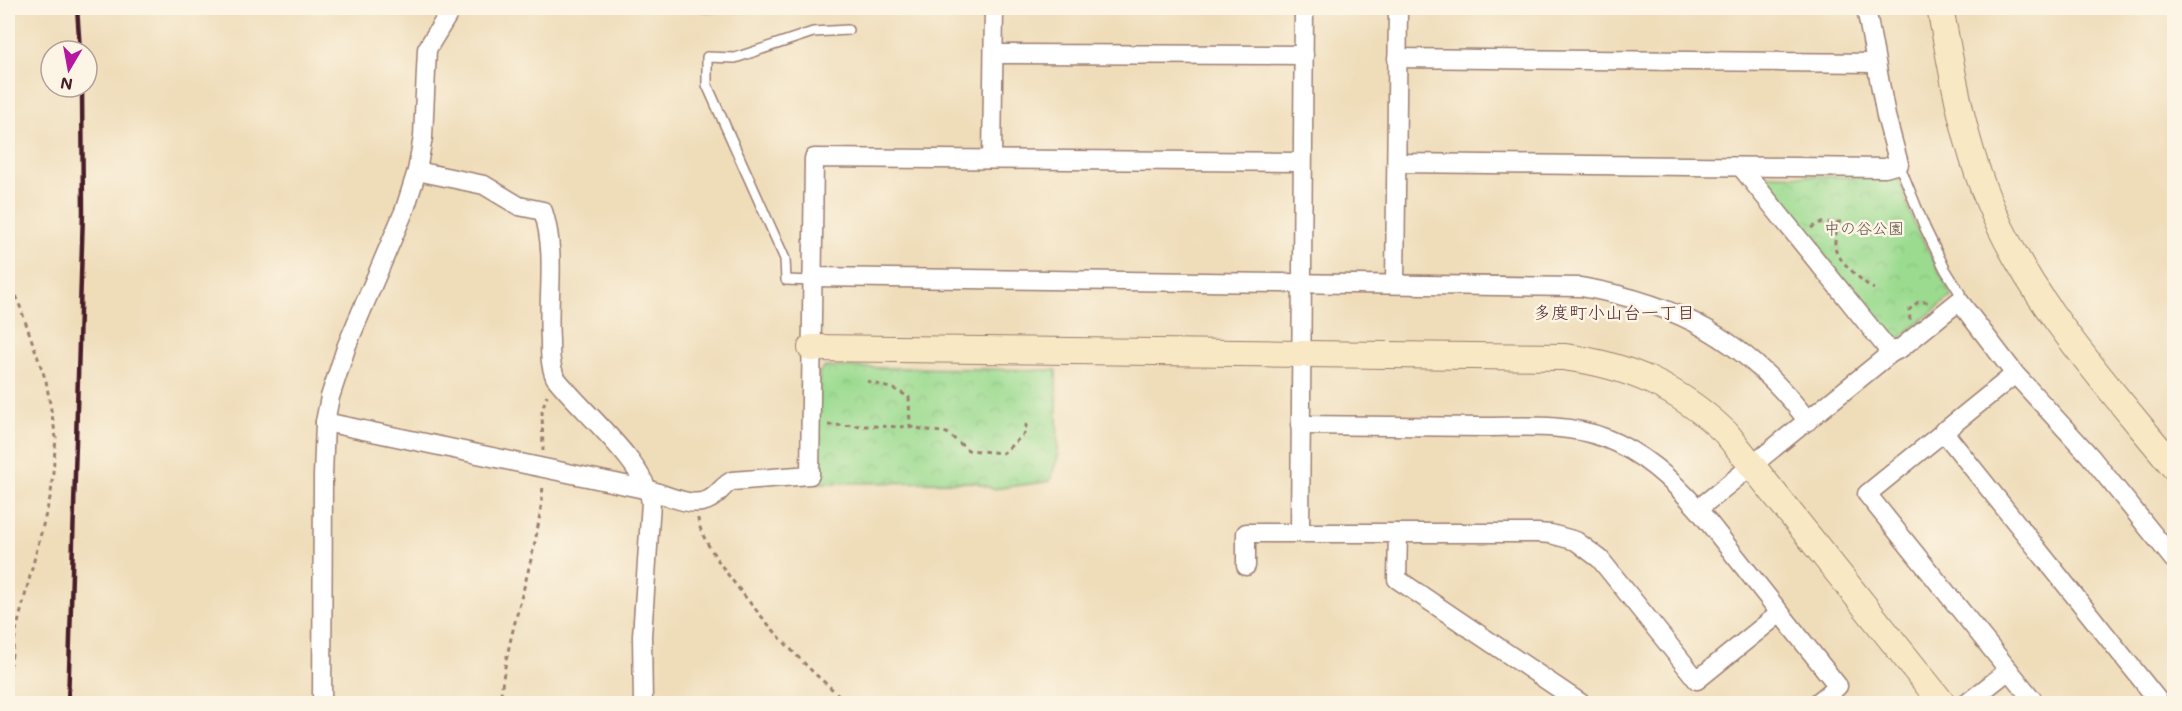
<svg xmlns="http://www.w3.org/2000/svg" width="2182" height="711" font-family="Mali,'Klee One',sans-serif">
	<defs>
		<pattern id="park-crowns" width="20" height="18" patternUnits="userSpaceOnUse" patternTransform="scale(1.5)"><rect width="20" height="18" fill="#9bdb90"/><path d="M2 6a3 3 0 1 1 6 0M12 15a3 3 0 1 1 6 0" fill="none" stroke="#87bc7c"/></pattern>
		<pattern id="water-waves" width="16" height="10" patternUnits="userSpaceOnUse" patternTransform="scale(1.5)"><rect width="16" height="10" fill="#60aad8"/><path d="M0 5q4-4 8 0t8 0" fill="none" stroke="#518aaf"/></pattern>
	</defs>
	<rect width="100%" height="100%" fill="#fcf5e5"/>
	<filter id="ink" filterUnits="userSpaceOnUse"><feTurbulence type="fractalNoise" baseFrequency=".0167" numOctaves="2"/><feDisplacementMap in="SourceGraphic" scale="12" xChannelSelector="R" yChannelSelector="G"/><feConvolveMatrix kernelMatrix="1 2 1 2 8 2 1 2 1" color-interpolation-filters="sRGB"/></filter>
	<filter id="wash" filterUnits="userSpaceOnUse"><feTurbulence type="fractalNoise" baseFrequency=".008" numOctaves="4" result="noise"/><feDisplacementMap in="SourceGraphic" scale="24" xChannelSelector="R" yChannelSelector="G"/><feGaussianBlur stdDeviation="1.35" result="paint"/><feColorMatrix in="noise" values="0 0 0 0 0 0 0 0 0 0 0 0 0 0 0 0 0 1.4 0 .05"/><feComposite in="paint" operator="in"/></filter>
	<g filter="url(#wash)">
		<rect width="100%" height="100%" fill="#efddba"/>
		<!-- park -->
		<g fill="url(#park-crowns)" stroke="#727d5e" stroke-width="1.5">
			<polygon points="1768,175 1899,178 1913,221 1952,296 1897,340 1888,338 1765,181"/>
			<polygon points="825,367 1056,370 1058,456 1050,481 993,489 975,482 817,483 819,372"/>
		</g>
		<!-- water -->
		<polygon fill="url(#water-waves)" stroke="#556482" stroke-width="1.5" points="699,8 837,8 836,10 703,11"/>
	</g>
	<g filter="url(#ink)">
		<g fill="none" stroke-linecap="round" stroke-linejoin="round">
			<defs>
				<g id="lane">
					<polyline points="1899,164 1925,228 1945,269 1960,293 1959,301"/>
					<polyline points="812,281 786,280 785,259 707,85 707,57 735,58 813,32 848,30"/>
				</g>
				<g id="street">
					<polyline points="994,54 1304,55"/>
					<polyline points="1397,58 1876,63"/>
					<polyline points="992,159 994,8"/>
					<polyline points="1397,163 1885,168 1899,164 1886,116 1866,8"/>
					<polyline points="1741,167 1891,353"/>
					<path d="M417 171 484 185 519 206 543 211C557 253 547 297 550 340 550 353 550 365 555 377 581 411 644 461 651 502L642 636 643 704"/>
					<path d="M812 277 1581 287C1680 304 1747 341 1808 421"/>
					<polyline points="1395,283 1398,8"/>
					<polyline points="2015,374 1867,494 2036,704"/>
					<path d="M325 422 649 490C667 495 693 509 710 499 719 494 723 485 732 481L810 475 814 158 1302 162"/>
					<path d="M1300 425C1361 426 1422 426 1483 427 1522 427 1567 423 1605 438 1643 453 1670 478 1698 509L1838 686 1816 704"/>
					<polyline points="1943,431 2161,704"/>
					<polyline points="1698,509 1891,353 1901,348 1959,301 2015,374 2090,456 2174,560"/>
					<polyline points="1300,532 1304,8"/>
					<polyline points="1398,533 1397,579 1582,704"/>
					<polyline points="1246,566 1246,533 1537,533 1551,534 1576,541 1600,559 1697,680 1780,613"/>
					<polyline points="322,704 323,476 325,422 330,397 347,345 405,209 417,171 423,137 427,49 452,8"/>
					<polyline points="1966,704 2009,670"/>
				</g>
				<g id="secondary">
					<path d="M1940 8C1952 68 1961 131 1984 190 2024 295 2104 381 2174 467"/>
					<path d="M811 348 1564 357C1628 365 1679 388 1726 433L1943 704"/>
				</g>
			</defs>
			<!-- lane casing -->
			<use href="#lane" stroke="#9c7e72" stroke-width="12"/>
			<!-- street casing -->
			<use href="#street" stroke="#9c7e72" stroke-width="21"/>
			<!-- secondary casing -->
			<use href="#secondary" stroke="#9c7e72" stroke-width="28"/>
			<!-- path -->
			<g stroke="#9c7e72" stroke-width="3" stroke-dasharray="4.5 4.5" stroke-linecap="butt">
				<path d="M1838 222C1837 230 1833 243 1836 251 1840 262 1864 283 1874 289"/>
				<polyline points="1811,228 1820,223 1841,222"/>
				<polyline points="8,280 15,292 46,381 56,438 51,494 16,631 8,678"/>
				<polyline points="1910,320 1909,310 1918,302 1931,302"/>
				<polyline points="867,381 896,390 909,397 910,427"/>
				<polyline points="828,425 910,427 947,433 968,450 1003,453 1024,434 1027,422"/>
				<polyline points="543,451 542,410 547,395"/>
				<path d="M698 518C699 550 784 644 810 669 822 681 836 691 847 704"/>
				<path d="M500 704C506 629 539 559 543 484"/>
			</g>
			<!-- lane -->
			<use href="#lane" stroke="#fff" stroke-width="9"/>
			<!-- street -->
			<use href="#street" stroke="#fff" stroke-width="18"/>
			<!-- secondary -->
			<use href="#secondary" stroke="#f8e8c3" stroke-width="26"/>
			<!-- rail -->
			<g stroke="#4a1f2b" stroke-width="4.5">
				<polyline points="77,8 80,51"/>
				<polyline points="68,704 83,212 82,87"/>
			</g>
		</g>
	</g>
	<g text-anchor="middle" stroke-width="5" stroke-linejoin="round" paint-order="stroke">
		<!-- park labels -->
		<g font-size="16" fill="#5e4e44" stroke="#fcf5e5">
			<text x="1864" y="234">中の谷公園</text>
		</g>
		<!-- neighbourhood labels -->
		<g font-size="18" fill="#4a1f2b" stroke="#fcf5e5">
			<text x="1614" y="319">多度町小山台一丁目</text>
		</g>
	</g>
	<!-- margin -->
	<rect width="2182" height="711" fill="none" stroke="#fcf5e5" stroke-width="30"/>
	<!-- north arrow -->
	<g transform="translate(69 69) rotate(190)"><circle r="28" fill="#fcf5e5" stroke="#b59f9b" stroke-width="1.5"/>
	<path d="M0-4.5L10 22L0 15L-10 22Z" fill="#b5179e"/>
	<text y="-9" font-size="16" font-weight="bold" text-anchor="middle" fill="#4a1f2b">N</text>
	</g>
</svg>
